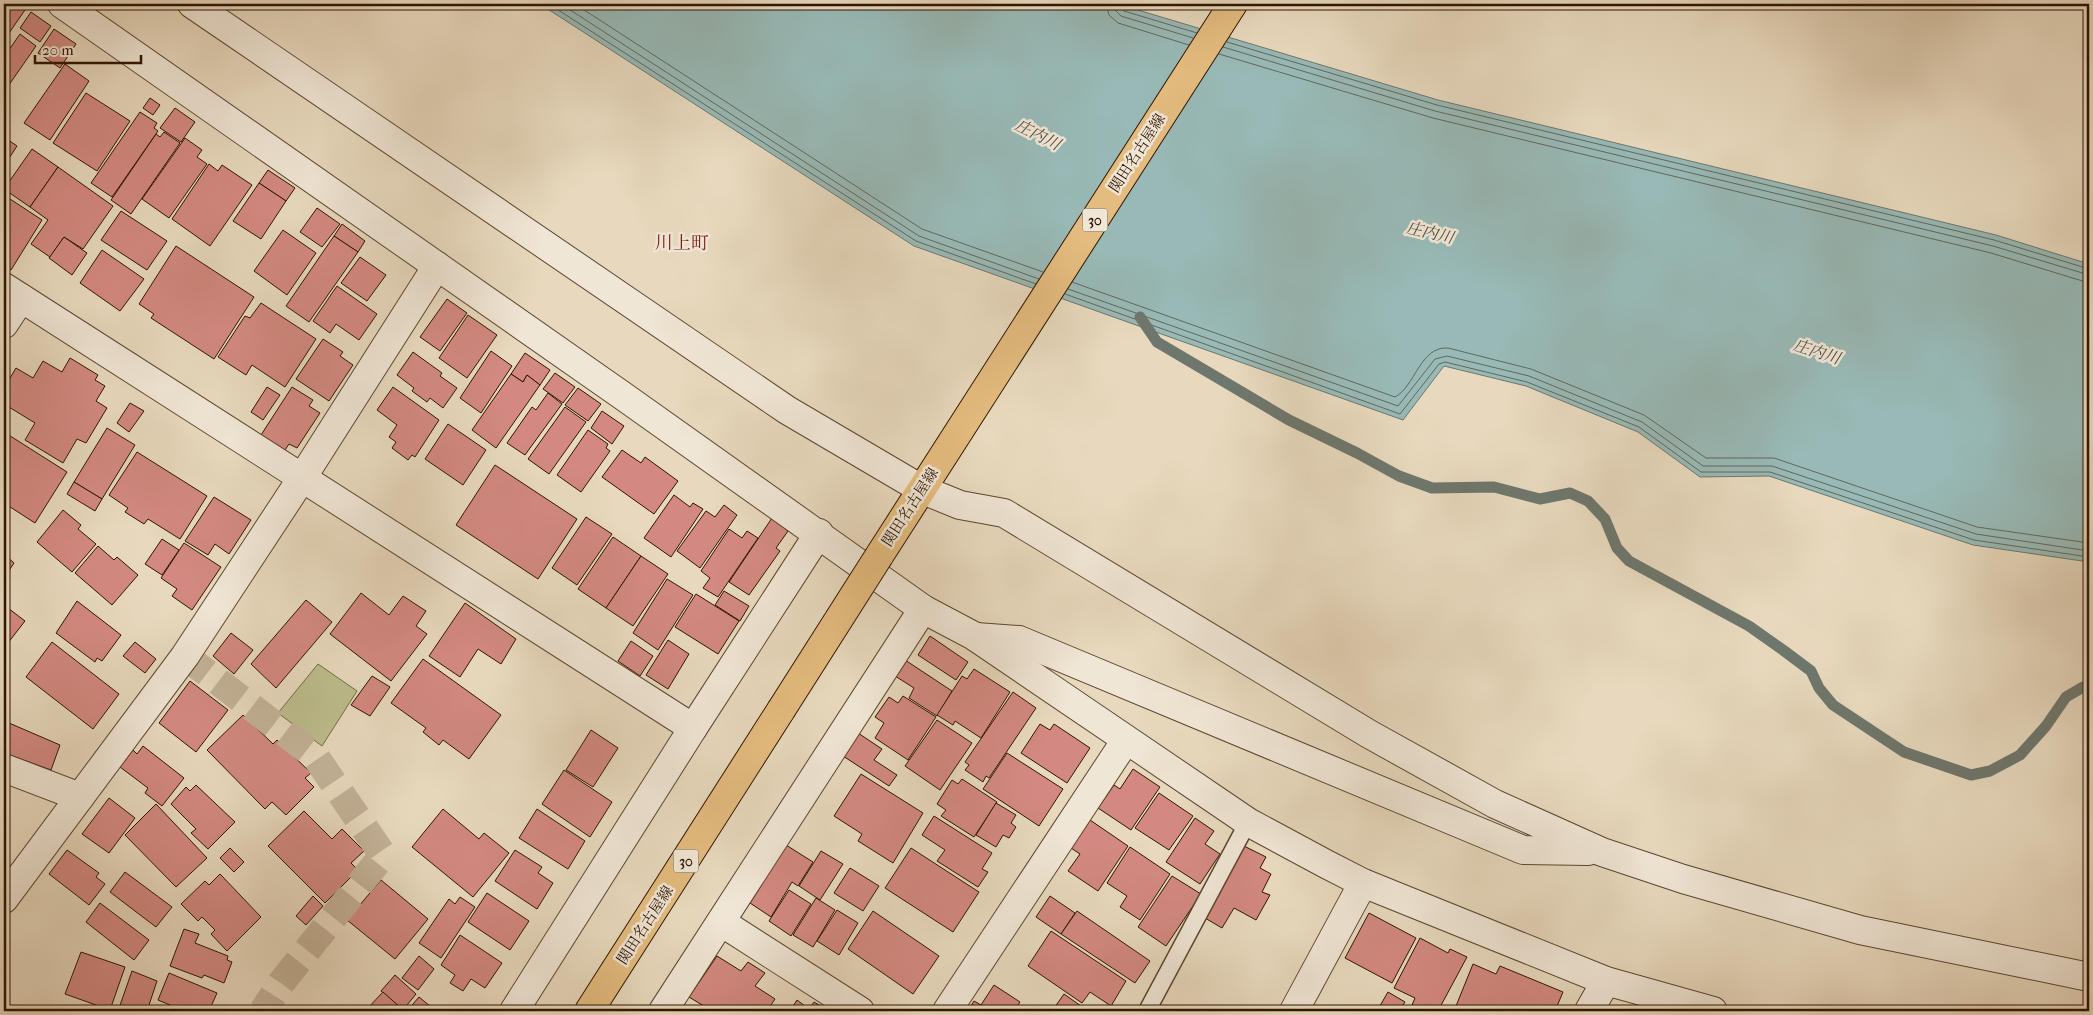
<svg xmlns="http://www.w3.org/2000/svg" width="2093" height="1015" font-family="'IM FELL French Canon','Noto Serif JP',serif">
	<rect width="100%" height="100%" fill="#e8d9be"/>
	<filter id="stains"><feTurbulence type="fractalNoise" baseFrequency=".004" numOctaves="4"/><feColorMatrix values="0 0 0 0 .2 0 0 0 0 .09 0 0 0 0 .02 0 0 0 .5 -.17"/></filter>
	<radialGradient id="worn" r=".72"><stop offset=".6" stop-color="#630" stop-opacity="0"/><stop offset="1" stop-color="#630" stop-opacity=".3"/></radialGradient>
	<!-- green -->
	<polygon fill="#bdbd8c" stroke="#766946" points="318,664 357,691 322,746 278,713"/>
	<!-- water -->
	<polygon fill="#98b9b6" stroke="#6e776d" points="540,4 1118,4 1438,100 1996,235 2089,264 2089,562 1973,545 1769,476 1700,477 1638,432 1526,386 1444,366 1403,420 914,246"/>
	<g fill="none" stroke-linecap="round" stroke-linejoin="round">
		<!-- shore -->
		<g stroke="#63675b" stroke-width="1">
			<polyline points="549,4 916,241 1036,284"/>
			<polyline points="561,4 919,236 1039,279"/>
			<polyline points="575,4 922,229 1043,272"/>
			<polyline points="1106,4 1109,15 1118,23 1189,45"/>
			<polyline points="1114,4 1116,11 1121,16 1193,38"/>
			<polyline points="1120,4 1124,11 1197,33"/>
			<polyline points="1227,42 1437,105 1994,240 2089,269"/>
			<polyline points="1223,47 1435,111 1993,246 2089,275"/>
			<polyline points="1219,54 1433,118 1991,253 2089,283"/>
			<path d="M1072 282 1395 397C1415 387 1420 346 1448 348L1531 369 1644 415 1706 458H1774L1977 527 2089 543"/>
			<polyline points="1068,289 1398,406 1435,359 1447,356 1529,376 1642,422 1703,466 1772,466 1976,534 2089,551"/>
			<polyline points="1065,294 1400,414 1439,364 1445,362 1527,382 1639,427 1701,472 1770,472 1974,540 2089,557"/>
		</g>
		<!-- stream -->
		<polyline stroke="#6e776d" stroke-width="11" points="1140,317 1157,342 1289,420 1357,453 1399,476 1432,488 1494,487 1540,499 1570,493 1588,501 1605,519 1617,548 1629,561 1749,626 1783,650 1811,671 1819,688 1833,705 1904,752 1971,775 1990,771 2020,755 2046,726 2066,697 2083,687 2089,689"/>
	</g>
	<!-- building -->
	<g fill="#d38981" stroke="#2e1500">
		<polygon points="4,4 22,4 27,7 7,36 4,33"/>
		<polygon points="31,12 51,26 40,42 20,28"/>
		<polygon points="54,29 76,44 60,68 38,53"/>
		<polygon points="20,34 36,46 4,92 4,57"/>
		<polygon points="65,64 89,81 50,140 24,123"/>
		<polygon points="86,93 130,121 97,171 53,143"/>
		<polygon points="150,98 160,105 153,115 143,108"/>
		<polygon points="175,108 195,122 181,142 160,128"/>
		<polygon points="140,112 157,123 154,128 158,131 112,197 91,183"/>
		<polygon points="164,132 180,143 131,214 111,200 156,134 160,137"/>
		<polygon points="4,137 17,146 4,166"/>
		<polygon points="185,138 202,150 197,157 207,164 169,218 142,199"/>
		<polygon points="32,149 58,167 30,207 4,189"/>
		<polygon points="209,164 218,171 222,165 252,185 210,246 172,219"/>
		<polygon points="58,167 113,206 83,249 64,237 50,257 31,244 48,220 30,207"/>
		<polygon points="268,170 295,188 286,201 259,183"/>
		<polygon points="259,183 286,201 261,239 233,221"/>
		<polygon points="4,195 42,220 11,270 4,266"/>
		<polygon points="317,208 340,224 322,247 300,232"/>
		<polygon points="121,211 167,241 147,270 101,240"/>
		<polygon points="342,224 365,241 358,252 334,236"/>
		<polygon points="283,230 316,253 287,295 254,271"/>
		<polygon points="334,236 358,252 309,322 286,306"/>
		<polygon points="64,237 87,253 72,275 49,258"/>
		<polygon points="176,246 254,297 214,359 151,318 154,314 139,304"/>
		<polygon points="102,250 144,279 120,311 80,283"/>
		<polygon points="360,257 386,275 367,301 341,283"/>
		<polygon points="337,286 377,314 359,340 336,324 330,333 313,321"/>
		<polygon points="447,299 467,313 440,351 420,337"/>
		<polygon points="261,303 316,339 285,387 252,365 246,375 218,357 245,316 250,318"/>
		<polygon points="468,315 497,335 467,378 439,358"/>
		<polygon points="323,339 343,352 340,356 353,365 329,401 296,379"/>
		<polygon points="491,351 512,366 481,413 460,398"/>
		<polygon points="413,352 442,373 440,376 457,388 443,408 430,398 427,402 412,391 414,388 397,375"/>
		<polygon points="525,353 550,370 540,385 527,375 523,382 511,374"/>
		<polygon points="70,358 98,375 95,380 105,386 96,401 107,408 86,443 77,439 63,463 25,440 35,423 4,404 4,388 16,368 33,378 43,361 62,372"/>
		<polygon points="555,373 575,387 563,403 543,389"/>
		<polygon points="511,374 523,382 527,375 540,385 496,448 472,430"/>
		<polygon points="267,387 280,395 263,420 251,412"/>
		<polygon points="292,387 313,400 309,406 320,413 297,448 289,444 285,450 261,435"/>
		<polygon points="393,387 439,420 415,457 412,455 408,460 392,448 396,442 389,437 397,425 377,410"/>
		<polygon points="578,388 601,404 588,421 565,405"/>
		<polygon points="548,393 562,404 525,455 507,443 532,407 536,410"/>
		<polygon points="130,403 144,411 129,432 117,423"/>
		<polygon points="565,407 586,422 549,474 528,459"/>
		<polygon points="602,411 624,426 612,444 591,428"/>
		<polygon points="448,424 486,450 463,485 425,459"/>
		<polygon points="107,428 135,445 102,499 74,482"/>
		<polygon points="588,430 608,444 606,448 610,451 581,492 557,475"/>
		<polygon points="4,432 67,472 35,523 4,503"/>
		<polygon points="622,450 641,463 645,457 678,481 654,514 602,477"/>
		<polygon points="137,452 207,496 180,539 148,519 144,524 125,512 128,508 109,495"/>
		<polygon points="495,465 577,519 538,579 456,525"/>
		<polygon points="74,482 102,499 95,511 67,494"/>
		<polygon points="674,495 690,507 693,503 703,509 671,557 644,538"/>
		<polygon points="214,497 251,520 229,554 215,544 208,555 185,541"/>
		<polygon points="724,505 737,515 700,568 677,551 706,511 715,517"/>
		<polygon points="63,510 81,525 78,529 96,544 72,572 37,542"/>
		<polygon points="586,517 612,534 577,585 552,568"/>
		<polygon points="772,518 788,531 776,548 780,551 749,595 729,582"/>
		<polygon points="729,529 742,538 747,531 758,538 718,597 703,588 710,578 701,571"/>
		<polygon points="613,537 641,556 606,608 578,589"/>
		<polygon points="162,539 179,550 162,575 145,564"/>
		<polygon points="184,543 221,567 192,610 172,596 177,589 161,578"/>
		<polygon points="98,546 114,560 117,557 138,575 112,605 75,573"/>
		<polygon points="4,554 14,563 4,578"/>
		<polygon points="641,556 668,574 633,626 606,608"/>
		<polygon points="667,579 693,595 658,650 633,633"/>
		<polygon points="724,591 749,606 740,621 715,605"/>
		<polygon points="361,593 389,615 403,596 426,611 416,626 427,634 391,681 330,634"/>
		<polygon points="696,594 739,621 718,654 675,627"/>
		<polygon points="306,600 332,622 276,688 251,664"/>
		<polygon points="77,601 121,635 102,661 97,658 95,662 56,633"/>
		<polygon points="465,603 516,639 501,664 478,649 460,677 429,656"/>
		<polygon points="4,605 25,621 4,648"/>
		<polygon points="231,633 253,650 234,674 213,656"/>
		<polygon points="930,636 968,662 956,680 918,655"/>
		<polygon points="668,640 689,654 668,689 646,675"/>
		<polygon points="631,641 653,656 640,676 618,661"/>
		<polygon points="52,642 119,694 93,729 26,677"/>
		<polygon points="135,642 156,659 145,673 123,656"/>
		<polygon points="423,659 501,715 469,759 443,740 439,745 423,732 426,728 391,703"/>
		<polygon points="905,660 952,691 937,716 909,698 914,688 895,676"/>
		<polygon points="974,669 1010,692 981,738 955,721 953,725 937,715 962,676 967,679"/>
		<polygon points="372,676 390,687 370,716 351,705"/>
		<polygon points="190,681 228,710 196,752 159,723"/>
		<polygon points="1013,692 1036,708 989,778 986,776 983,782 965,770 969,765 965,762"/>
		<polygon points="903,696 936,717 908,760 875,738 884,723 875,717 889,697 898,703"/>
		<polygon points="243,715 273,744 277,740 311,773 305,778 314,787 286,815 272,802 265,809 207,750"/>
		<polygon points="937,720 972,743 940,790 905,766"/>
		<polygon points="9,723 60,745 51,770 4,753 4,736"/>
		<polygon points="1040,724 1050,730 1054,724 1090,748 1067,783 1021,753"/>
		<polygon points="591,730 618,748 593,787 566,770"/>
		<polygon points="858,733 882,749 874,760 897,775 889,786 843,756"/>
		<polygon points="143,746 184,778 162,806 145,793 148,788 120,767 133,750 137,754"/>
		<polygon points="1007,753 1063,789 1039,826 983,789"/>
		<polygon points="1133,769 1160,787 1131,830 1098,808 1114,785 1120,789"/>
		<polygon points="564,770 612,802 590,837 542,804"/>
		<polygon points="861,774 923,813 893,863 858,841 862,834 834,816"/>
		<polygon points="962,779 997,802 974,837 941,816 946,810 937,804 952,780 958,784"/>
		<polygon points="196,785 235,822 208,849 191,833 196,829 171,804 186,787 190,791"/>
		<polygon points="1159,793 1193,816 1169,850 1135,828"/>
		<polygon points="109,798 135,818 109,853 82,834"/>
		<polygon points="996,803 1016,815 1011,823 1016,827 1009,838 1003,835 996,847 976,835"/>
		<polygon points="156,804 207,858 176,887 125,835"/>
		<polygon points="443,809 479,839 484,833 509,853 473,897 412,847"/>
		<polygon points="537,809 585,841 568,869 519,838"/>
		<polygon points="304,811 332,839 342,829 364,851 351,863 358,870 325,903 268,846"/>
		<polygon points="934,816 992,853 982,869 988,872 978,887 937,861 945,850 922,835"/>
		<polygon points="1195,818 1214,831 1205,844 1220,854 1200,884 1166,862"/>
		<polygon points="1090,820 1128,846 1098,891 1068,871 1080,854 1071,848"/>
		<polygon points="786,845 813,862 798,886 792,882 771,917 750,903"/>
		<polygon points="1244,846 1266,857 1260,868 1271,874 1262,892 1270,895 1256,920 1234,908 1222,928 1205,918"/>
		<polygon points="1130,847 1170,874 1140,920 1120,907 1127,896 1107,883"/>
		<polygon points="230,848 244,862 234,872 220,858"/>
		<polygon points="911,848 979,892 953,932 885,888"/>
		<polygon points="67,850 99,873 96,877 105,884 89,905 49,874"/>
		<polygon points="515,850 542,867 538,873 553,883 537,909 495,881"/>
		<polygon points="821,851 843,864 820,900 799,886"/>
		<polygon points="850,868 879,886 863,911 834,893"/>
		<polygon points="125,872 172,907 156,927 110,892"/>
		<polygon points="220,874 261,917 227,951 211,934 215,930 202,917 198,921 181,904 205,881 209,885"/>
		<polygon points="1172,876 1201,894 1166,946 1138,927"/>
		<polygon points="381,880 428,919 395,959 347,920"/>
		<polygon points="789,890 811,904 791,936 769,921"/>
		<polygon points="487,893 529,921 510,950 468,922"/>
		<polygon points="313,896 323,906 306,925 296,916"/>
		<polygon points="1050,896 1075,913 1061,934 1036,917"/>
		<polygon points="460,897 475,907 441,958 419,943 449,899 455,904"/>
		<polygon points="816,898 835,910 813,947 793,935"/>
		<polygon points="100,903 149,940 134,960 86,922"/>
		<polygon points="837,910 858,923 839,955 817,941"/>
		<polygon points="873,911 939,956 913,994 848,949"/>
		<polygon points="1077,911 1150,961 1135,983 1061,934"/>
		<polygon points="1369,913 1416,938 1392,983 1345,958"/>
		<polygon points="184,929 199,934 195,943 228,956 227,960 232,962 224,983 204,975 202,978 170,966"/>
		<polygon points="1051,931 1126,981 1111,1006 1090,992 1082,1003 1028,966"/>
		<polygon points="460,935 502,963 485,988 471,979 463,991 450,983 455,975 441,965"/>
		<polygon points="1420,938 1448,953 1450,949 1467,957 1438,1011 1424,1011 1412,1005 1415,998 1394,988"/>
		<polygon points="81,952 125,967 110,1010 65,994"/>
		<polygon points="419,956 434,969 418,990 402,978"/>
		<polygon points="717,956 741,971 748,962 765,973 755,986 775,999 767,1011 712,1011 689,997"/>
		<polygon points="1473,964 1496,974 1500,966 1563,992 1555,1011 1454,1011"/>
		<polygon points="132,971 157,981 147,1011 118,1011"/>
		<polygon points="169,973 217,993 209,1011 184,1011 158,1000"/>
		<polygon points="395,975 416,994 403,1010 381,991"/>
		<polygon points="994,985 1020,1002 1014,1011 968,1011 974,1001 981,1005"/>
		<polygon points="383,992 402,1009 400,1011 365,1011"/>
		<polygon points="1388,992 1405,1002 1399,1011 1377,1011"/>
		<polygon points="1064,994 1088,1011 1052,1011"/>
		<polygon points="419,997 436,1011 407,1011"/>
		<polygon points="797,1000 809,1009 814,1002 829,1011 790,1011"/>
	</g>
	<g fill="none" stroke-linecap="round" stroke-linejoin="round">
		<!-- minor-tunnel -->
		<polyline stroke="#c3b298" stroke-width="28" stroke-dasharray="28 14" stroke-linecap="butt" points="185,656 315,756 383,855 281,983 263,1011"/>
		<defs>
			<polyline id="service" points="1147,1011 1248,822"/>
			<g id="minor">
				<polyline points="62,4 623,396 923,609 974,636 1248,822 1326,864 1363,883 1606,981 1713,1011"/>
				<polyline points="192,4 787,410 923,490 960,505 1004,513 1369,734 1495,804 1602,852 1683,879 1860,930 2089,977"/>
				<polyline points="4,287 693,728 819,533"/>
				<polyline points="4,324 21,298"/>
				<polyline points="976,637 1019,640 1523,850 1588,851"/>
				<polyline points="4,768 80,797"/>
				<polyline points="4,899 185,656 302,478 437,266"/>
				<polyline points="721,922 860,1011"/>
				<polyline points="514,1011 693,728"/>
				<polyline points="663,1011 923,609"/>
				<polyline points="947,1011 1126,740"/>
				<polyline points="1294,1011 1363,883"/>
				<polyline points="1589,1011 1606,981"/>
			</g>
			<g id="primary">
				<polyline points="879,556 1233,4"/>
				<polyline points="589,1011 781,710"/>
			</g>
		</defs>
		<!-- service casing -->
		<use href="#service" stroke="#5c4630" stroke-width="19"/>
		<!-- minor casing -->
		<use href="#minor" stroke="#5c4630" stroke-width="30"/>
		<!-- primary casing -->
		<use href="#primary" stroke="#2e1500" stroke-width="30"/>
		<!-- service -->
		<use href="#service" stroke="#f0e6d5" stroke-width="16"/>
		<!-- minor -->
		<use href="#minor" stroke="#f0e6d5" stroke-width="28"/>
		<!-- primary -->
		<use href="#primary" stroke="#e4bc7f" stroke-width="28"/>
		<defs>
			<polyline id="primary-bridge" points="781,710 879,556"/>
		</defs>
		<!-- primary-bridge casing -->
		<use href="#primary-bridge" stroke="#2e1500" stroke-width="30" stroke-linecap="butt"/>
		<!-- primary-bridge -->
		<use href="#primary-bridge" stroke="#e4bc7f" stroke-width="28"/>
	</g>
	<g text-anchor="middle" stroke-width="5" stroke-linejoin="round" paint-order="stroke">
		<!-- shield labels -->
		<g fill="#f0e6d5" stroke="#685440" stroke-width="1">
			<rect x="1082.5" y="208.5" width="25" height="23" rx="4"/>
			<rect x="673.5" y="849.5" width="25" height="23" rx="4"/>
		</g>
		<g font-size="14" font-weight="bold" fill="#2e1500">
			<text x="1095" y="225">30</text>
			<text x="686" y="866">30</text>
		</g>
		<!-- street labels -->
		<g font-size="15" fill="#2e1500" stroke="#f0e6d5">
			<text transform="translate(1137 153) rotate(-57)" y="5">関田名古屋線</text>
			<text transform="translate(910 507) rotate(-57)" y="5">関田名古屋線</text>
			<text transform="translate(645 925) rotate(-57)" y="5">関田名古屋線</text>
		</g>
		<!-- water labels -->
		<g font-size="16" font-style="italic" fill="#534e40" stroke="#f0e6d5">
			<text transform="translate(1038 134) rotate(27)" y="6">庄内川</text>
			<text transform="translate(1430 232) rotate(13)" y="6">庄内川</text>
			<text transform="translate(1817 351) rotate(18)" y="6">庄内川</text>
		</g>
		<!-- quarter labels -->
		<g font-size="18" fill="#7a1f14" stroke="#f0e6d5">
			<text x="682" y="249">川上町</text>
		</g>
	</g>
	<!-- margin -->
	<rect width="2093" height="1015" fill="none" stroke="#e8d9be" stroke-width="20"/>
	<rect x="5" y="5" width="2083" height="1005" fill="none" stroke="#2e1500" stroke-width="2.5"/>
	<rect x="10" y="10" width="2073" height="995" fill="none" stroke="#2e1500"/>
	<!-- scale -->
	<path d="M35 55v8h106v-8" fill="none" stroke="#2e1500" stroke-width="2.5"/>
	<text x="42" y="55" font-size="15" fill="#2e1500" stroke="#f0e6d5" stroke-width="4" paint-order="stroke">20 m</text>
	<rect width="100%" height="100%" filter="url(#stains)"/>
	<rect width="100%" height="100%" fill="url(#worn)"/>
</svg>
